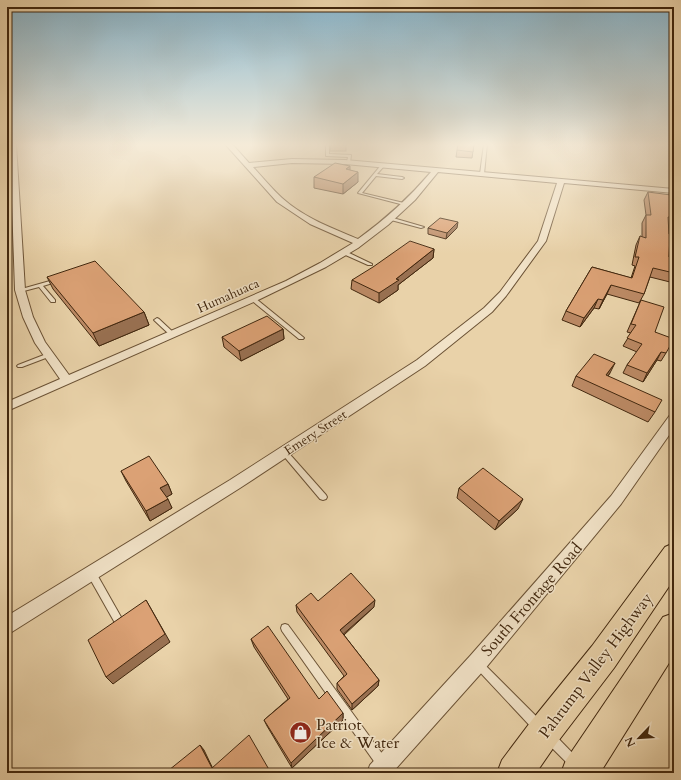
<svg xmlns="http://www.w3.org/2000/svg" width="681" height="780" font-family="Cardo,serif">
	<rect width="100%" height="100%" fill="#e9d2a9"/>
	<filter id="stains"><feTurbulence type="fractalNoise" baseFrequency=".005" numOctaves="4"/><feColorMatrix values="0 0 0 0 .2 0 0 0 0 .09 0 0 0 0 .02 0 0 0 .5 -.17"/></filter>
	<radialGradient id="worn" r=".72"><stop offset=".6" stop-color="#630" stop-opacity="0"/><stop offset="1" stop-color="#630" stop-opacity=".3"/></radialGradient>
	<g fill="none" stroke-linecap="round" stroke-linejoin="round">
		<defs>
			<g id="service">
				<polygon points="326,144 329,144 329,154 351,155 350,163 347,162 348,157 326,156"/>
				<polygon points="484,144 487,144 484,174 482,175 480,174"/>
				<polygon points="382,164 385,165 377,174 402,177 404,178 402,179 376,176 362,193 408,204 408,206 358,193"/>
				<polygon points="391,218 393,218 424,227 421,228 391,220"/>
				<polygon points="341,251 345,251 372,264 372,265 368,265 341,253"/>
				<polygon points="57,279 59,280 59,281 43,286 55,300 55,302 51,302 39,287 20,292 18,291 18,290"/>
				<polygon points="251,298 255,298 303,337 304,338 303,339 299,339 251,300"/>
				<polygon points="157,318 159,319 175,334 176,335 175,336 171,336 155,321 154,320"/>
				<polygon points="49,353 51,354 52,355 51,356 22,367 18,367 17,366 18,365"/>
				<polygon points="284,449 286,450 326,495 327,497 326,499 323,500 320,499 282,454 281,452 282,450"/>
				<polygon points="92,570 95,571 121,617 122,620 121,623 118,624 115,623 89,577 88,574 89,571"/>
				<polygon points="285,624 288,625 386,759 387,763 386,767 382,768 378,767 282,631 281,628 282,625"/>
				<polygon points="479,660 482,662 541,721 542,725 541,729 537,730 533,729 476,668 474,665 476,662"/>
				<polygon points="550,733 554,734 588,769 589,773 577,773 546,742 545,738 546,734"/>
			</g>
			<g id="minor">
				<path d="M10 144H16L25 290 33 317 45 342 69 375 286 281 320 263 353 243 310 224 277 202 225 144H232L249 163 292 159 345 160 674 189V193L564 183 546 241 506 296 492 312 425 366 240 488 7 635V616L230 480 417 360 484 308 500 292 538 241 557 183 438 172 415 200 388 225 358 248 326 267 258 300 7 411V402L60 379 35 343 23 317 15 290ZM292 163 345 164 431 172C408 199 387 218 358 239 332 228 304 218 282 198 272 189 262 177 253 167Z"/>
				<polygon points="674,413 674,428 621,504 484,670 392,773 367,773 370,765 470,656 611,496 670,415"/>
			</g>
			<g id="trunk">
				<polygon points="674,543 674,579 614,668 556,744 536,773 497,773 502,760 532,720 592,646 665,547"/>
				<polygon points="674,613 674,655 600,773 561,773 566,760 663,617"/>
			</g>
		</defs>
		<!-- service casing -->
		<use href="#service" stroke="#6b5235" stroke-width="2"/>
		<!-- minor casing -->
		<use href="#minor" stroke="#6b5235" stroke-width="2"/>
		<!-- trunk casing -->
		<use href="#trunk" stroke="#41270e" stroke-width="2"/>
		<!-- service -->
		<use href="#service" fill="#f1e2c7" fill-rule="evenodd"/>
		<!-- minor -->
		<use href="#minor" fill="#f1e2c7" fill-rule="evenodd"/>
		<!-- trunk -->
		<use href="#trunk" fill="#e9d2a9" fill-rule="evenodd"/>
	</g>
	<!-- wall -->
	<g fill="#bc8a65" stroke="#41270e">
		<rect x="330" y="144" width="16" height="7"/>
		<polygon points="474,144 472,158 456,157 457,150"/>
		<polygon points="350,170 358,182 343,194 314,188 314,177"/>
		<polygon points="648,192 672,217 669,225 669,257 674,258 674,283 650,277 644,294 639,303 607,294 599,309 594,308 580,327 562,320 566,311 592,267 631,278 635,266 632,265 636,245 640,236 642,237 642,223 646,215 644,200"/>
		<polygon points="428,228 457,228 446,239 428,234"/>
		<polygon points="434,249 433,258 398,285 398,290 379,303 351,289 352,280"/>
		<polygon points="47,277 144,312 149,325 99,346 53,289"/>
		<polygon points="641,300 655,332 666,353 661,361 657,360 643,382 623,373 627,365 637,352 623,346 631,333 627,332"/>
		<polygon points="283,329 284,339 241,361 224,347 222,337"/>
		<polygon points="610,373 608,376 655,412 648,422 572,386 576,376"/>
		<polygon points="121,471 168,484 172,494 166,497 172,508 150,521 126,481"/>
		<polygon points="459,488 518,509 495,530 457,498"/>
		<polygon points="296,605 374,607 344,635 379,680 378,686 352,710 337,689 337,683 344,676 297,612"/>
		<polygon points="251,639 319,699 343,713 343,720 292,768 267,726 264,720 288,699 254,647"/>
	</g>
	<!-- shaded-wall -->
	<g fill="#997152" stroke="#41270e">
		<polygon points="350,166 350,176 346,169"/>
		<polygon points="358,172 358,182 343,194 343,184"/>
		<polygon points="458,222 457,228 446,239 447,233"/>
		<polygon points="434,249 433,258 398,285 398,290 379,303 379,293 396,279"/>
		<polygon points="611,285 607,294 599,309 603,300"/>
		<polygon points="598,299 594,308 580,327 584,318"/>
		<polygon points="144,312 149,325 99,346 93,333"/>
		<polygon points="283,329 284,339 241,361 239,351"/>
		<polygon points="661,352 657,360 643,382 647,373"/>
		<polygon points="615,363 610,373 601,385 606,375"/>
		<polygon points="168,484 172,494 165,498 160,488"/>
		<polygon points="168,499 172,508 150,521 146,511"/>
		<polygon points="523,499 518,509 495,530 499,521"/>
		<polygon points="146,600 170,642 113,684 106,677"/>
		<polygon points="375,600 374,607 340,637 340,630"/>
		<polygon points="379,680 378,686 352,710 352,704"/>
		<polygon points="343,713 343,720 292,768 291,763"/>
		<polygon points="200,745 204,750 215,773 212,768"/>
	</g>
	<!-- building -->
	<g fill="#dba175" stroke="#41270e">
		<polygon points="458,144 474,144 473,152 457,150"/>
		<polygon points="335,163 350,166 346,169 358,172 343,184 314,177"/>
		<polygon points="648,192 671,195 672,217 668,217 669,234 670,235 669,257 674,258 674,273 653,268 644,294 611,285 603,300 598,299 584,318 566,311 592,267 632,278 639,257 635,257 640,236 646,238 646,215 651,215"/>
		<polygon points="440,218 458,222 447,233 428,228"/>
		<polygon points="410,241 434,249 396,279 399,280 379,293 352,280 373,267"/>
		<polygon points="95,261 144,312 93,333 47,277"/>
		<polygon points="641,300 664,307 655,332 674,339 666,353 661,352 647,373 627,365 642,344 627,338 636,325 631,324"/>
		<polygon points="267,316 283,329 239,351 222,337"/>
		<polygon points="594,354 615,363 606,375 662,400 655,412 576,376"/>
		<polygon points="149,456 168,484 160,488 168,499 146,511 121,471"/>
		<polygon points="483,468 523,499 499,521 459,488"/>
		<polygon points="351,573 375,600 340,630 379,680 352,704 337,683 347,674 296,605 311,593 318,601"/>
		<polygon points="146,600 165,634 106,677 88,640"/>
		<polygon points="268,626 319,699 327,691 343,713 291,763 264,720 290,698 251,639"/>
		<polygon points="249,735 271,773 171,773 169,770 200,745 212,768"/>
	</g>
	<!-- sky -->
	<linearGradient id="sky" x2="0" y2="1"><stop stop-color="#87b6ce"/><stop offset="0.57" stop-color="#f5ebd8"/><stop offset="1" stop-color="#f5ebd8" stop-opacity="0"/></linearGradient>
	<rect width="681" height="254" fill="url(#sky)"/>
	<!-- icons -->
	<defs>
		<symbol id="shop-disc" viewBox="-11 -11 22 22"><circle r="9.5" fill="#8f2418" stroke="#f1e2c7"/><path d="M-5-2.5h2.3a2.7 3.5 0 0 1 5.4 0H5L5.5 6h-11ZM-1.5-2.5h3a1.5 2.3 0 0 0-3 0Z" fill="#fff"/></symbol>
	</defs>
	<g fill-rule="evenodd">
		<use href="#shop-disc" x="288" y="720" width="25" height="25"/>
	</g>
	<g text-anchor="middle" stroke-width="3" stroke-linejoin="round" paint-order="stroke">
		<!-- street labels -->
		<g font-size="13" fill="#41270e" stroke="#f1e2c7">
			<text transform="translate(228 295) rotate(-24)" y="5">Humahuaca</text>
			<text transform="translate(315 432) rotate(-33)" y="5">Emery Street</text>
		</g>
		<!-- near-street labels -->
		<g font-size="16" fill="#41270e" stroke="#f1e2c7">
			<text transform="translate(531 599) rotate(-49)" y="6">South Frontage Road</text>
			<text transform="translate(595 665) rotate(-53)" y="6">Pahrump Valley Highway</text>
		</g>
		<!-- near-poi labels -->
		<g font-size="16" fill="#41270e" stroke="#f1e2c7" text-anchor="start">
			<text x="316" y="730">Patriot<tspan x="316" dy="18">Ice &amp; Water</tspan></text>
		</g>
	</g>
	<!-- margin -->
	<rect width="681" height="780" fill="none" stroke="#e9d2a9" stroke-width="24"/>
	<rect x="8" y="8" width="665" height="764" fill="none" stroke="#41270e" stroke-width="2"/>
	<rect x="12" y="12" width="657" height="756" fill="none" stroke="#41270e"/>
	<!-- north arrow -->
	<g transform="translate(639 738) rotate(245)" stroke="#f1e2c7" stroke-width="3" paint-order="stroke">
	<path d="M0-3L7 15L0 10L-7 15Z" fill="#41270e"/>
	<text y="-6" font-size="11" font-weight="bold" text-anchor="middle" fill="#41270e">N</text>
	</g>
	<rect width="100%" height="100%" filter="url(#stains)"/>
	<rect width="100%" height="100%" fill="url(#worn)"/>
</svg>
